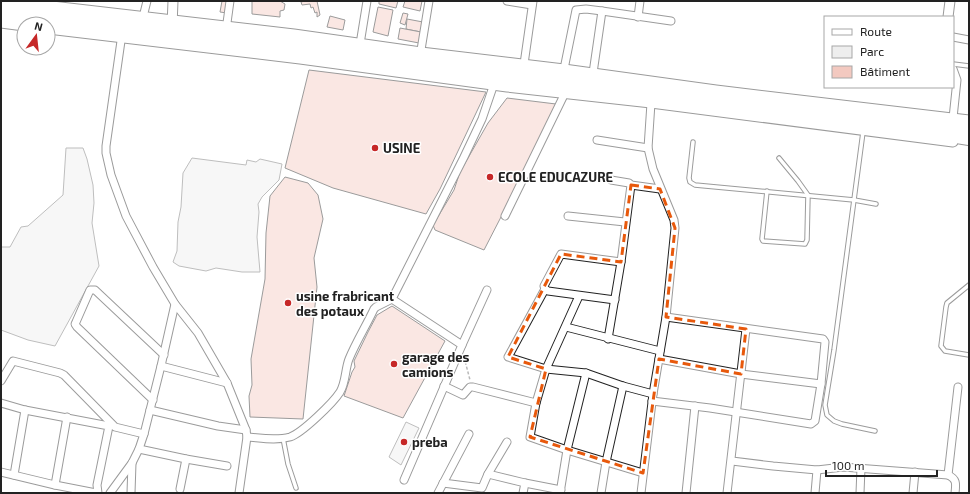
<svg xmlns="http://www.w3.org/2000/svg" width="970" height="494" font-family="'Exo 2',sans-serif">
	<rect width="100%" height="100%" fill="#fff"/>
	<!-- green -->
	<g fill="#eee" stroke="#6f6f6f">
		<polygon points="66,148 83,148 87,159 93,185 94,203 92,223 99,266 55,346 28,340 1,330 1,247 10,247 21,227 28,226 63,195"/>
		<polygon points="192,158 246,165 247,160 256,162 260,159 282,164 279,180 262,197 258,204 259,212 257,237 260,272 242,272 216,268 206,271 179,266 173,262 177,251 178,222 181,207 183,173"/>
		<polygon points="406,422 419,428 401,465 389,457"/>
	</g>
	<!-- building -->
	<g fill="#f3c9c0" stroke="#222">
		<polygon points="222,1 229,1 227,13 220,12"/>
		<polygon points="252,1 280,1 285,4 284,10 280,11 280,17 252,14"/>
		<polygon points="305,1 317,1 320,15 317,17 317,12 315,13 313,7 311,8 310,4 302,5 301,2"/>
		<polygon points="379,1 398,1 396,8 379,4"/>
		<polygon points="405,1 422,1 420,11 403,7"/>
		<polygon points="378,7 393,10 388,36 373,32"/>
		<polygon points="403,13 408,14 405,25 400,23"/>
		<polygon points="330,16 345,20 343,30 327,27"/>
		<polygon points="407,19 423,22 421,32 406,29"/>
		<polygon points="400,28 421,32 419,43 398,39"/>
		<polygon points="309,70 486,92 440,189 426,214 333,188 285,168"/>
		<polygon points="507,98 556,104 519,182 484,250 435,230 433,225 454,190 460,172 488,123"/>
		<polygon points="285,177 308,183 318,195 323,219 314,258 317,287 303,419 250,417 249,396 252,385 251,359 265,279 266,233 270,196"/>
		<polygon points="392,306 445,341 403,418 344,396 352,372 355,367 354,361 368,332 377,315"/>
	</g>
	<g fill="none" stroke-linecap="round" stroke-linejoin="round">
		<defs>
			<g id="lane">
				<polyline points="953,64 969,66"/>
				<polyline points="863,132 834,350 825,405 827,415 834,421 842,424 875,431"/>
				<polyline points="693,142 689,178 690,182 695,185 854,200 876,204"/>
				<polyline points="767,191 762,239 763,241 805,244 807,240 808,195 798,181 779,158"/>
				<polyline points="969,285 947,303 946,307 941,346 945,351 969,355"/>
				<polyline points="283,438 288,464 296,488"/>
			</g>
			<g id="street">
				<polyline points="507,1 532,5"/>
				<polyline points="143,17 147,1"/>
				<polyline points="638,17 640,1"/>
				<polyline points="226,30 230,1"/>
				<polyline points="953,37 969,40"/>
				<polyline points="360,44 367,1"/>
				<polyline points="420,56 429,1"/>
				<polyline points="524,64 533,1"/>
				<polyline points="564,69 576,10 586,9 602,11 671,21"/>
				<polyline points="953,69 957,80 953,118"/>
				<polyline points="593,73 602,11"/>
				<polyline points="597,140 648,148"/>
				<polyline points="611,180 629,183 631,185 660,189"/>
				<polyline points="505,216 565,93"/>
				<polyline points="568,216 625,222"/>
				<polyline points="545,289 508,357 546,369 586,373 623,386 653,394"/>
				<polyline points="579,296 546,369 536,403 530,437 567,450 643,473"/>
				<polyline points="392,299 462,345 404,480"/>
				<polyline points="615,300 548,291 545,289 544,286 561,254 621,262"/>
				<polyline points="175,304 198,333 227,383 246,430 247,437 239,493"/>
				<polyline points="566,327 660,351"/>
				<polyline points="608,339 621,262 631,185"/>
				<polyline points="462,345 487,290"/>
				<polyline points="659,359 741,374 821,384"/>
				<polyline points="161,366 227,383"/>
				<polyline points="1,381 13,361 60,373 64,375 115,427 144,434"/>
				<polyline points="444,386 463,395 470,387 473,387 536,403"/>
				<polyline points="153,400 77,327 75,324 76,322 90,290 95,290 164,355"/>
				<polyline points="652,401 710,408 811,424 815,421 821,384 825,342 823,339 666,317"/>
				<polyline points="1,403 25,410 109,426 97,485 98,493"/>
				<polyline points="150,410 218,426 246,430"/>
				<path d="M247 437C261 438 276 441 290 437 302 433 333 403 340 392 346 382 345 369 349 359 356 342 366 326 374 309L376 307 392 299 464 157 482 119 495 81"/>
				<polyline points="139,449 186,459 227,466"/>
				<path d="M732 461 773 466 817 470 843 467 948 475C957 479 956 484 955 493"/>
				<polyline points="1,472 55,485 96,493"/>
				<polyline points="488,474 525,483 561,490"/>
				<polyline points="14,475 25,410"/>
				<polyline points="948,475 958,387"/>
				<polyline points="443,483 482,488 488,474 507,442"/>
				<polyline points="55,485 67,417"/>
				<polyline points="180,489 186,459"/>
				<polyline points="110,493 132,463 139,449 144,434 161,366 175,304 153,267 126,216 111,175 106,153 106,146 122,34"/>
				<polyline points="131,493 132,463"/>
				<polyline points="438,493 469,434"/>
				<polyline points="523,493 525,483"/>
				<polyline points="560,493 567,450 586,373"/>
				<polyline points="601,493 606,462 623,386"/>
				<polyline points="641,493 653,394 666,317 675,228 674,220 653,169 648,148 651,103"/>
				<polyline points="686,493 695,406"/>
				<polyline points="727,493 746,329"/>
				<polyline points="815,493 817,470"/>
				<polyline points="860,493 861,468"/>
				<polyline points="913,493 915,472"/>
			</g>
			<g id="secondary">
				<polyline points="9,1 294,34 421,52 564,69 716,90 969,120"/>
				<polyline points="948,17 950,1"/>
				<polyline points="1,23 24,26"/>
				<polyline points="172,26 173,1"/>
				<polyline points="48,29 300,59 507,87 651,103 953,142"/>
			</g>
			<g id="highway">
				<polyline points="1,7 171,26 577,79 969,128"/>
				<polyline points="1,17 301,52 932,133 969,139"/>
			</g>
		</defs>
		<!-- lane casing -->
		<use href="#lane" stroke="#222" stroke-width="5.5"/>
		<!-- street casing -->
		<use href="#street" stroke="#222" stroke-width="9"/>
		<!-- secondary casing -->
		<use href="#secondary" stroke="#222" stroke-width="11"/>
		<!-- highway casing -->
		<use href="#highway" stroke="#222" stroke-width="14"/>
		<!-- path -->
		<polyline stroke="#646464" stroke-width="1.5" stroke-dasharray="3 2" stroke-linecap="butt" points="464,357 470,380"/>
		<!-- lane -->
		<use href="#lane" stroke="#fff" stroke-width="3.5"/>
		<!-- street -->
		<use href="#street" stroke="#fff" stroke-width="7"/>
		<!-- secondary -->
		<use href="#secondary" stroke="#fff" stroke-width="9"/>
		<!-- highway -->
		<use href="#highway" stroke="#fff" stroke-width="12"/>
	</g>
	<!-- marked area -->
	<path d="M0 0H970V494H0ZM631 185 660 189 675 228 666 317 746 329 741 374 659 359 643 473 530 437 546 369 508 357 561 254 621 262Z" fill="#fff" fill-opacity=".55" fill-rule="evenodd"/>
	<path fill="none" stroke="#e8590c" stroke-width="3" stroke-dasharray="8 5" stroke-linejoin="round" d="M631 185 660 189 675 228 666 317 746 329 741 374 659 359 643 473 530 437 546 369 508 357 561 254 621 262Z"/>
	<!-- markers -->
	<g fill="#c62828" stroke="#fff" stroke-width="1.5">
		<circle cx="375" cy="148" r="4"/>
		<circle cx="490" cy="177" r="4"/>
		<circle cx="288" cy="303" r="4"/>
		<circle cx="394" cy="364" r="4"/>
		<circle cx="404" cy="442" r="4"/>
	</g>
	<g text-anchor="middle" stroke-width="3" stroke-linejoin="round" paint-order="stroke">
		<!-- poi labels -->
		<g font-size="13" font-weight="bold" fill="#222" stroke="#fff" text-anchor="start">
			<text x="383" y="153">USINE</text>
			<text x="498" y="182">ECOLE EDUCAZURE</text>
			<text x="296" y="301">usine frabricant<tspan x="296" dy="15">des potaux</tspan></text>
			<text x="402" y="362">garage des<tspan x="402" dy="15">camions</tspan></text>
			<text x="412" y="447">preba</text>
		</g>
	</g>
	<!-- border -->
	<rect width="970" height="494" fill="none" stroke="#222222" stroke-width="4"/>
	<!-- legend -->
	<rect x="824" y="16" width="130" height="72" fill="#ffffff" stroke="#a7a7a7"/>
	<rect x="832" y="29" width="20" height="6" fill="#ffffff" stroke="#a7a7a7"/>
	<text x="860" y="36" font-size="12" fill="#222222">Route</text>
	<rect x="832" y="46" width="20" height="12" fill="#eeeeee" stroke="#a7a7a7"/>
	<text x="860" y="56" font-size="12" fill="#222222">Parc</text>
	<rect x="832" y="66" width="20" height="12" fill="#f3c9c0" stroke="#a7a7a7"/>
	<text x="860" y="76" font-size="12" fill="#222222">Bâtiment</text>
	<!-- north arrow -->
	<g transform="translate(36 36) rotate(15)"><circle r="19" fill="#ffffff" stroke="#a7a7a7"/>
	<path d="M0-3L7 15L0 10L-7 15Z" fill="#c62828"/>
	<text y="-6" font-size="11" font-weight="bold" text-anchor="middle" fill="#222222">N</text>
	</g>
	<!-- scale -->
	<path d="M826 470v6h111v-6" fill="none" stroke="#222222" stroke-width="2"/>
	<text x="832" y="470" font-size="12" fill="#222222" stroke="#ffffff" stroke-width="3" paint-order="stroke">100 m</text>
</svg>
